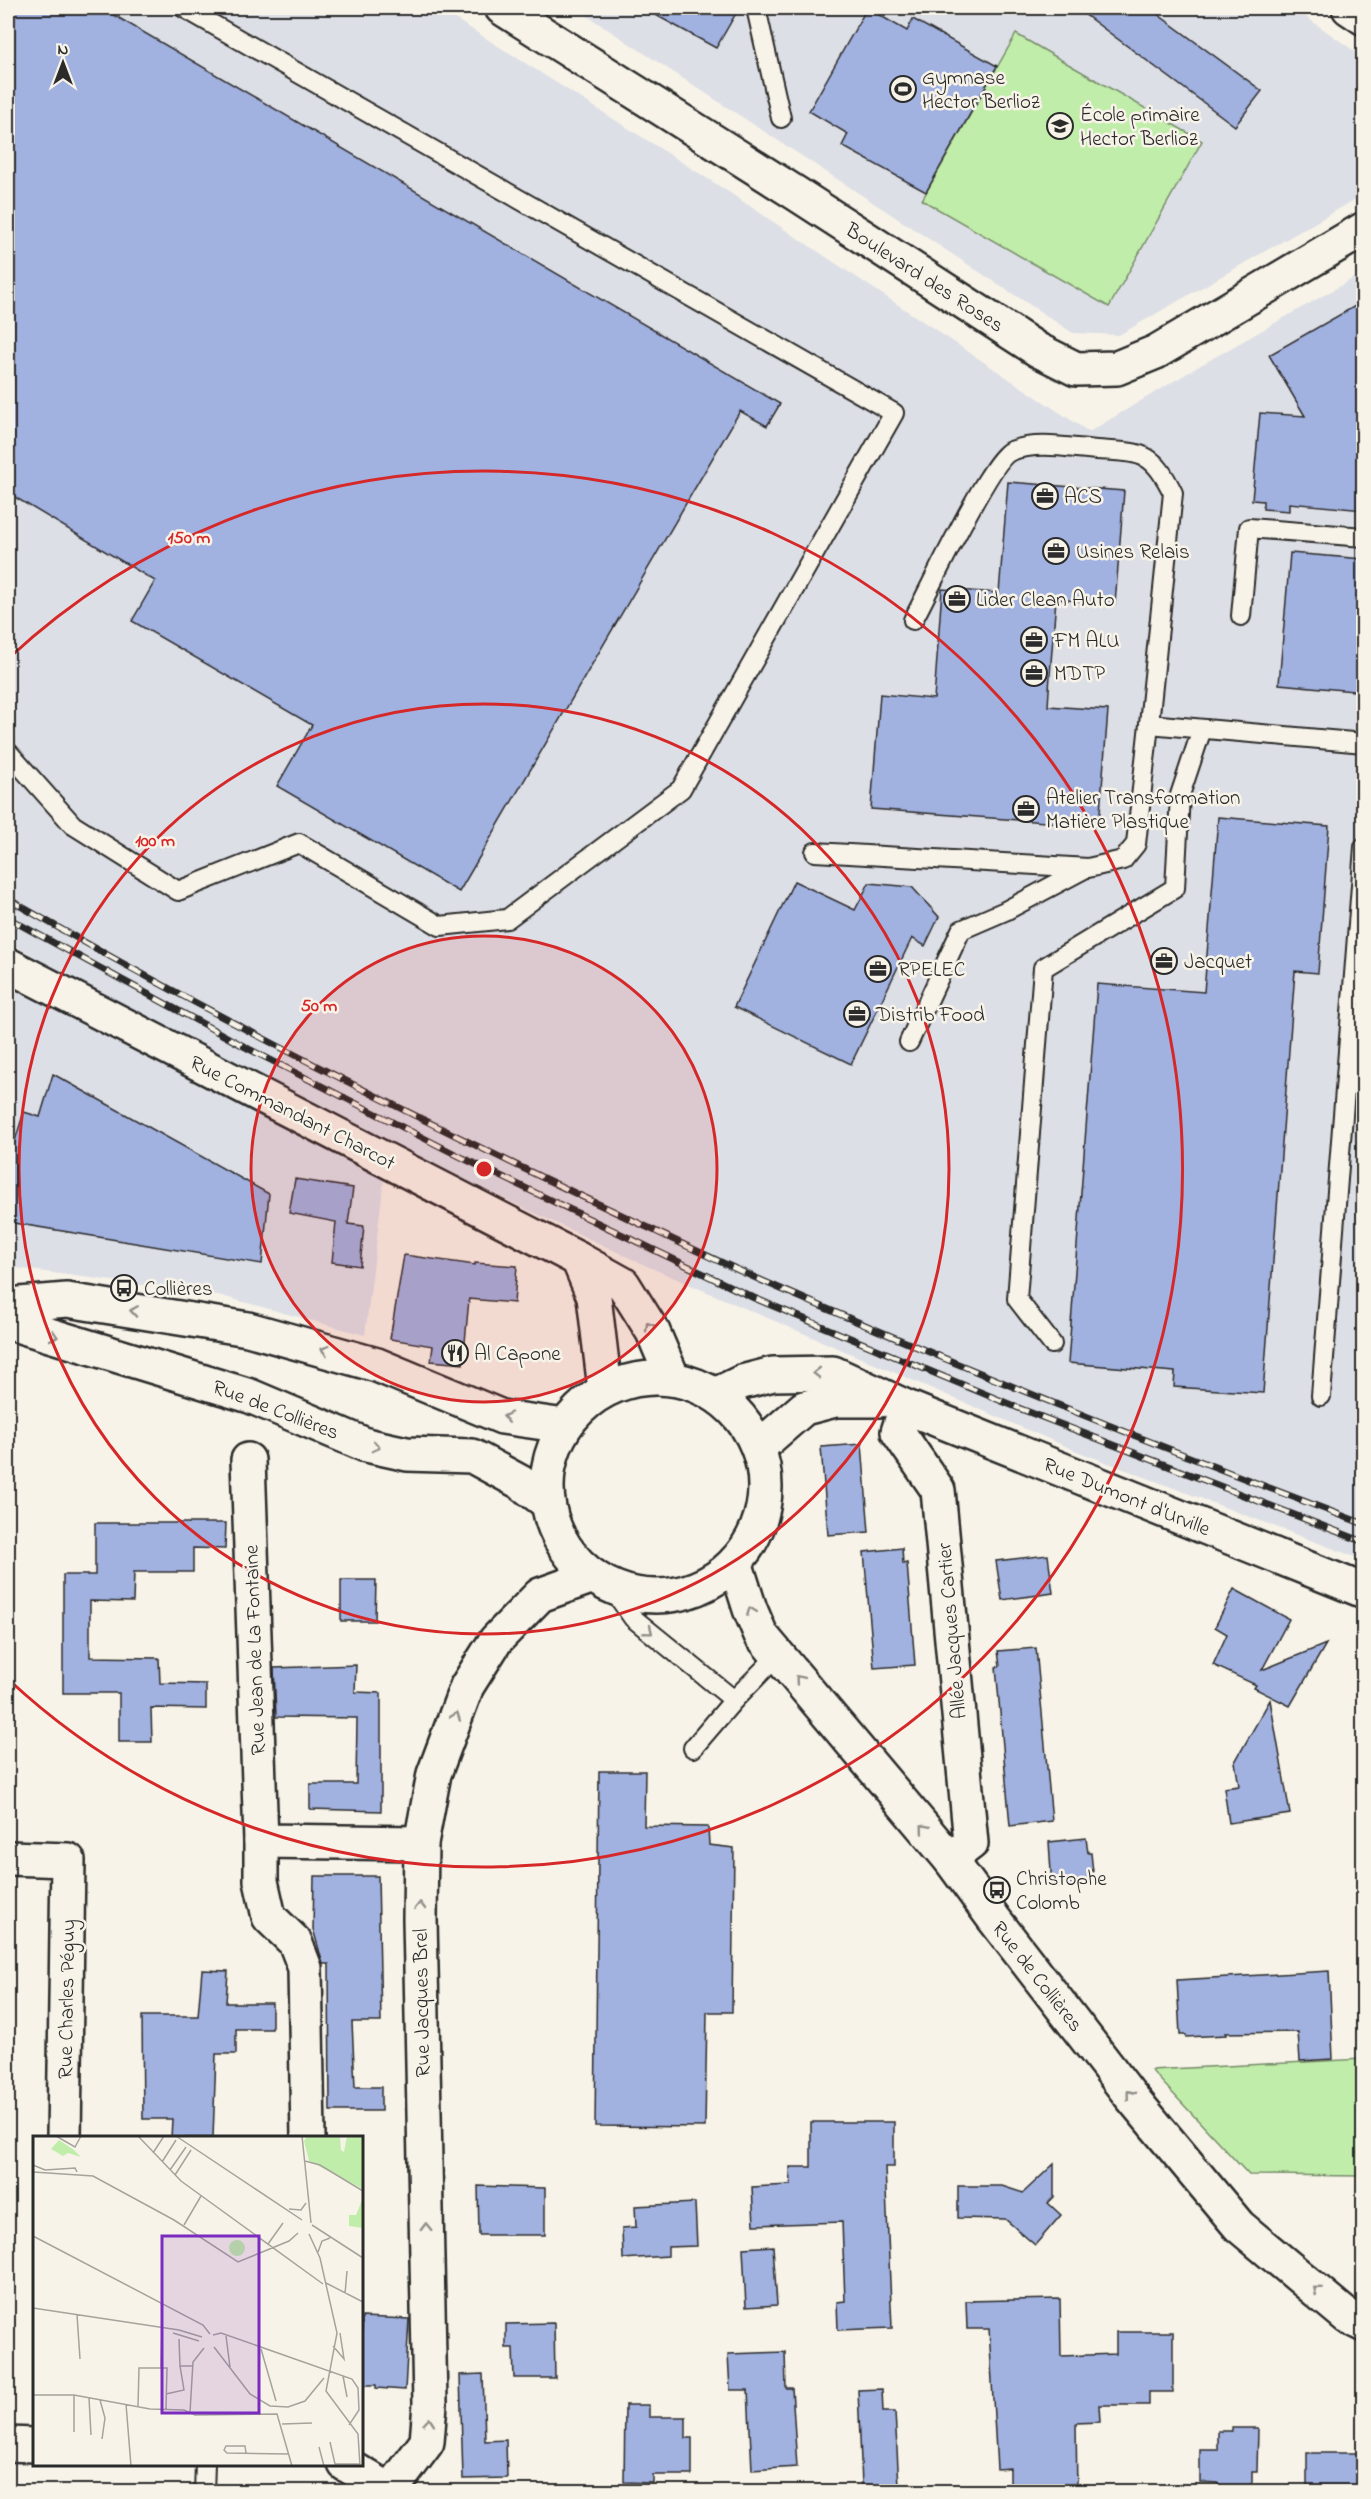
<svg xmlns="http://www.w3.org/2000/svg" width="1371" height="2499" font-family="'Indie Flower',sans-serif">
	<rect width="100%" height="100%" fill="#f7f3e8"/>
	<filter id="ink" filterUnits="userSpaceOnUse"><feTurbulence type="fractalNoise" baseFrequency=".0167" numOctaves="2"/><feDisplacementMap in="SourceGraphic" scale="12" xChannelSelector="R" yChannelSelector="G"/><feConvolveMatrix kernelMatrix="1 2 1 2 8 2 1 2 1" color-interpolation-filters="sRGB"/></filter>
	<g filter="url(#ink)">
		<!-- built -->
		<g fill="#dddfe6">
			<polygon points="8,8 438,8 724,189 1089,432 1201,365 1363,273 1363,1560 1079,1452 649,1267 255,1081 8,942"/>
			<polygon points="575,8 1293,8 1363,57 1363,195 1119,335 1073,333"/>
			<polygon points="8,986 384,1180 365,1335 218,1295 8,1267"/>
		</g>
		<!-- green -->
		<g fill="#c1edaa" stroke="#768c6a" stroke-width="1.5">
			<polygon points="1016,34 1202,141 1109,307 922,200"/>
			<polygon points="1363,2059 1363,2176 1249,2175 1151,2070"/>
		</g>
		<!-- building -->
		<g fill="#a1b1e0" stroke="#2b2b2b" stroke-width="1.5">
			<polygon points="8,8 102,8 780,404 767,426 740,411 459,892 277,786 312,725 132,621 155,581 8,493"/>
			<polygon points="643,8 739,8 716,48"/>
			<polygon points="867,8 907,31 913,19 997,66 926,192 842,146 848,134 809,111"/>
			<polygon points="1076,8 1149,8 1262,91 1235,126"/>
			<polygon points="1364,301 1364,510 1289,503 1289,511 1263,509 1263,501 1252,500 1260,413 1305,416 1269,355"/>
			<polygon points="1008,482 1124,491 1115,604 1056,599 1050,675 1048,706 1108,710 1099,826 871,809 880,694 934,699 942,589 999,593"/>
			<polygon points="1290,553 1364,559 1364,692 1279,684"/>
			<polygon points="1218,817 1329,826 1318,973 1295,971 1263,1393 1174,1387 1175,1372 1068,1363 1097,984 1204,992"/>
			<polygon points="794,881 855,910 869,883 912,887 939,917 925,946 912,938 851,1064 734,1007"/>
			<polygon points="53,1074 269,1194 262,1264 8,1222 8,1146 13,1147 24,1112 40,1117"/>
			<polygon points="295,1179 353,1188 348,1224 364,1226 360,1266 332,1262 336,1222 289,1213"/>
			<polygon points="404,1255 475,1265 475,1263 517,1266 514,1303 469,1299 463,1364 431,1361 433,1346 390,1339"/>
			<polygon points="862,1444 869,1532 828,1535 821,1447"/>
			<polygon points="95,1523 226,1523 225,1549 193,1548 193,1572 134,1572 133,1602 90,1601 90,1657 159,1658 160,1683 206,1684 206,1709 151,1708 152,1742 119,1742 119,1693 63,1693 63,1575 95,1575"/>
			<polygon points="902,1548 903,1564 907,1563 915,1665 874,1668 864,1552"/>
			<polygon points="1048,1555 1053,1593 1002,1600 996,1561"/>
			<polygon points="341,1580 376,1580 375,1621 341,1621"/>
			<polygon points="1234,1589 1289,1619 1262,1670 1326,1644 1290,1706 1254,1688 1256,1685 1213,1665 1227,1634 1215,1627"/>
			<polygon points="1036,1648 1052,1821 1010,1826 996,1667 1000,1666 998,1651"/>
			<polygon points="356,1665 355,1692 381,1693 381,1811 310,1809 310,1784 356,1784 357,1718 276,1717 274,1668"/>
			<polygon points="1270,1700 1290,1814 1229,1823 1224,1788 1239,1786 1235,1762"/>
			<polygon points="599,1771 645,1771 644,1826 708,1827 709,1845 734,1848 732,2012 707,2012 705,2127 595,2126"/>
			<polygon points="1086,1838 1088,1853 1091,1853 1094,1882 1052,1887 1049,1842"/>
			<polygon points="314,1876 378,1876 381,2022 352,2022 355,2087 381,2087 381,2111 330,2111 329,1964 323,1964 313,1929"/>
			<polygon points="202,1970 228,1971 226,2003 272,2003 272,2029 236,2029 236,2054 216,2054 213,2138 171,2138 172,2119 143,2119 142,2016 198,2016"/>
			<polygon points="1329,1971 1333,2059 1300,2061 1298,2032 1225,2033 1226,2035 1186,2037 1186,2035 1180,2035 1177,1980"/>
			<polygon points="811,2122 894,2122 894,2167 885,2167 892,2328 838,2330 837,2302 845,2301 842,2222 754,2225 752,2187 791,2185 790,2167 811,2167"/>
			<polygon points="1054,2164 1054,2197 1048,2203 1061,2215 1035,2245 1005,2219 958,2218 958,2186 1002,2186 1023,2193"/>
			<polygon points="478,2186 545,2188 545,2235 479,2235"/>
			<polygon points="695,2203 697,2246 668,2247 668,2256 623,2259 622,2228 636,2227 635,2206"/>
			<polygon points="773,2246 777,2305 746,2307 743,2248"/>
			<polygon points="1060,2299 1061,2356 1116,2354 1116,2332 1173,2332 1173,2392 1149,2392 1149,2405 1099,2405 1100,2422 1076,2423 1077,2491 1010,2489 1010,2468 997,2469 989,2329 967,2329 966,2301"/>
			<polygon points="362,2317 409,2319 405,2390 376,2388 376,2385 362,2385"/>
			<polygon points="554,2323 555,2378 514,2378 513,2348 506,2348 506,2324"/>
			<polygon points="785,2352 786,2388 792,2388 797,2467 752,2470 748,2390 730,2390 728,2354"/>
			<polygon points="483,2374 485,2441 506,2440 507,2478 463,2479 460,2375"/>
			<polygon points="882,2389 883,2412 895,2412 899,2486 862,2485 858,2390"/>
			<polygon points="625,2405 649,2405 649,2417 686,2417 686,2438 692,2438 692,2475 653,2475 653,2483 624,2482"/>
			<polygon points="1232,2428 1258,2428 1257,2471 1252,2471 1252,2488 1218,2487 1218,2483 1200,2482 1200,2450 1218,2450 1218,2431 1232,2431"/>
			<rect x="1307" y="2453" width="57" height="39"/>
		</g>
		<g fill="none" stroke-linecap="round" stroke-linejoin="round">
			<defs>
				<g id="lane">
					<polyline points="756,8 781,118"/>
					<polyline points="1241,616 1249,528 1364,537"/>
					<path d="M913 620C928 593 990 459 1011 451 1037 441 1070 448 1097 450 1142 453 1152 450 1173 493L1149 724 1364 743"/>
					<polyline points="8,752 73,825 178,891 299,843 440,926 507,919 681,789 894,413 184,8"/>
					<polyline points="815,852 1088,868 1123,860 1136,844 1149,724"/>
					<polyline points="909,1042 961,930 1005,911 1086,868"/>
					<polyline points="1052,1344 1017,1299 1043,968 1175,888 1180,795 1202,729"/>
					<polyline points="1321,1396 1364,847"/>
					<polyline points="611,1587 633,1618 734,1700"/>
					<polyline points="693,1748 734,1700 778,1655"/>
					<polyline points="204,2492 205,2464"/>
				</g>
				<g id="street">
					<polyline points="502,8 797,194 1038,350 1076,369 1117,368 1156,352 1364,229"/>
					<polyline points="1349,8 1364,18"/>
					<polyline points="8,965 578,1259 623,1284 653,1332 673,1379"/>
					<polyline points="578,1259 594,1297 605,1389"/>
					<polyline points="906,1407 898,1432 938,1490 971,1843 950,1859"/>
					<polyline points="248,1460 261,1841 421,1843"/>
					<polyline points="261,1841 261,1881 269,1917 295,1942 305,1968 308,2138"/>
					<polyline points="8,1858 68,1860 64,2138"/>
					<polyline points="8,2444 34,2445"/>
					<polyline points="345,2464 393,2492"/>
					<polyline points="391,2490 427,2442 430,2404 420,1919 421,1843 434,1774 467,1686 496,1640 540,1595 593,1576"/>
				</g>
				<g id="secondary">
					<polyline points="8,1305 20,1326 250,1396 366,1445 407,1454 472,1456 520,1482 548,1503"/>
					<polyline points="8,1305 67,1300 248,1329 377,1365 502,1417 565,1426"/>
					<circle cx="656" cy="1487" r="109"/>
					<polyline points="715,1395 742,1382 773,1374 833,1373 906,1407 1364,1591"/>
					<polyline points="758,1448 804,1408 835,1400 880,1400"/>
					<polyline points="735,1562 750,1609 761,1635 950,1859 994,1919 1129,2094 1239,2226 1348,2317 1364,2325"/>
				</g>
			</defs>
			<!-- lane casing -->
			<use href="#lane" stroke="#2b2b2b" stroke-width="22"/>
			<!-- street casing -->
			<use href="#street" stroke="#2b2b2b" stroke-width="38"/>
			<!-- secondary casing -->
			<use href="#secondary" stroke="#2b2b2b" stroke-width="38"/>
			<!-- lane -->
			<use href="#lane" stroke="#f7f3e8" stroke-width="18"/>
			<!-- street -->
			<use href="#street" stroke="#f7f3e8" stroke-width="33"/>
			<!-- secondary -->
			<use href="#secondary" stroke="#f7f3e8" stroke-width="33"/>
			<defs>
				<g id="rail">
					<path d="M8 899C194 1006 387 1104 581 1196 642 1224 703 1255 765 1282 962 1368 1162 1448 1364 1524"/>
					<polyline points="8,918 249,1049 463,1158 754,1298 1021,1409 1364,1542"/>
				</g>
			</defs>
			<!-- rail casing -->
			<use href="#rail" stroke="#2b2b2b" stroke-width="7"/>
			<!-- rail -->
			<use href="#rail" stroke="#f7f3e8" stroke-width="4.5" stroke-dasharray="14" stroke-linecap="butt"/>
		</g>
		<!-- one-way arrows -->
		<defs><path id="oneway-chevron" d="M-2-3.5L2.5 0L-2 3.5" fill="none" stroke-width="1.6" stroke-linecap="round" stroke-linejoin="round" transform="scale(1.5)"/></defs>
		<g stroke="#918f8a">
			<use href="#oneway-chevron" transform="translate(134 1311) rotate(-171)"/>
			<use href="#oneway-chevron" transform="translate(649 1326) rotate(-121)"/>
			<use href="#oneway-chevron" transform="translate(54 1336) rotate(17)"/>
			<use href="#oneway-chevron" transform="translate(325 1350) rotate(-164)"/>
			<use href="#oneway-chevron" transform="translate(817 1373) rotate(180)"/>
			<use href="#oneway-chevron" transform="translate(507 1417) rotate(-168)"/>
			<use href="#oneway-chevron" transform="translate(376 1447) rotate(13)"/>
			<use href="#oneway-chevron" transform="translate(751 1611) rotate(-111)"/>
			<use href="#oneway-chevron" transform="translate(649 1631) rotate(39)"/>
			<use href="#oneway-chevron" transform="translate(799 1679) rotate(-130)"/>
			<use href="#oneway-chevron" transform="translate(456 1716) rotate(-70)"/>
			<use href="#oneway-chevron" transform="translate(924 1828) rotate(-130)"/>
			<use href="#oneway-chevron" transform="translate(420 1906) rotate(-89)"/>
			<use href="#oneway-chevron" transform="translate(1130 2094) rotate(-129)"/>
			<use href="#oneway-chevron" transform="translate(426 2227) rotate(-91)"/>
			<use href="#oneway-chevron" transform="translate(1317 2290) rotate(-140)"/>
			<use href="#oneway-chevron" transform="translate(429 2422) rotate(-85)"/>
		</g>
	</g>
	<!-- distance rings -->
	<circle cx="484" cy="1169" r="233" fill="#d62828" fill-opacity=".12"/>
	<g fill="none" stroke="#d62828" stroke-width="3">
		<circle cx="484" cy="1169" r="233"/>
		<circle cx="484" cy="1169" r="465"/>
		<path d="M8 659A698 698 0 1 1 8 1679"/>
	</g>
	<!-- icons -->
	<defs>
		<symbol id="stadium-ring" viewBox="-11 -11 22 22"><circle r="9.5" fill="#f7f3e8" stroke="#2b2b2b" stroke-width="1.5"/><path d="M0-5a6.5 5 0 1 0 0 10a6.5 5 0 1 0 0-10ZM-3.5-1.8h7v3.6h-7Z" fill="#2b2b2b"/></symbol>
		<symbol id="school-ring" viewBox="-11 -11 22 22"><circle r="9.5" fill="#f7f3e8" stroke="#2b2b2b" stroke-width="1.5"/><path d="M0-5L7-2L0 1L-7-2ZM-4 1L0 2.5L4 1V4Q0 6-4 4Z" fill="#2b2b2b"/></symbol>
		<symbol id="office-ring" viewBox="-11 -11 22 22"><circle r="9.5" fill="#f7f3e8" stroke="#2b2b2b" stroke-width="1.5"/><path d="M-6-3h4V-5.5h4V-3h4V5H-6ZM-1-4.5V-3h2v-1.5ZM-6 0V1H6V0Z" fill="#2b2b2b"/></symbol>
		<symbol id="bus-ring" viewBox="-11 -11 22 22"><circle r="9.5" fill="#f7f3e8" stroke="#2b2b2b" stroke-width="1.5"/><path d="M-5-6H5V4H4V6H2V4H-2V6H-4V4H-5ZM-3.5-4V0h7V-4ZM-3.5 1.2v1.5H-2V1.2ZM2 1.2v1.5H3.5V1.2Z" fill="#2b2b2b"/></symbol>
		<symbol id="restaurant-ring" viewBox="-11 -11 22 22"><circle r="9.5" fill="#f7f3e8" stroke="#2b2b2b" stroke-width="1.5"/><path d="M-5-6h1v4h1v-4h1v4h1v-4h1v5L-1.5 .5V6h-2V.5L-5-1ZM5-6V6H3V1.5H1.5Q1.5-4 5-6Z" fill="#2b2b2b"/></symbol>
	</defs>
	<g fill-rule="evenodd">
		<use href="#stadium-ring" x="888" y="74" width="30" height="30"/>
		<use href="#school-ring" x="1045" y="111" width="30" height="30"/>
		<use href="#office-ring" x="1030" y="481" width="30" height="30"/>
		<use href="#office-ring" x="1041" y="536" width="30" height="30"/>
		<use href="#office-ring" x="942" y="584" width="30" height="30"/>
		<use href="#office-ring" x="1019" y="625" width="30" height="30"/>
		<use href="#office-ring" x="1019" y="658" width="30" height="30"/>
		<use href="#office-ring" x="1011" y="794" width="30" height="30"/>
		<use href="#office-ring" x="1149" y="946" width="30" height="30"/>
		<use href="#office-ring" x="863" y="954" width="30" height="30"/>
		<use href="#office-ring" x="842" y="999" width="30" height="30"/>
		<use href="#bus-ring" x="109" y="1273" width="30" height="30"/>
		<use href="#restaurant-ring" x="440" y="1338" width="30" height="30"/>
		<use href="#bus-ring" x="982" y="1875" width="30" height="30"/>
	</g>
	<g text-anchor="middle" stroke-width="5" stroke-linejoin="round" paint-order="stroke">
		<!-- poi labels -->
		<g font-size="21" fill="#2b2b2b" stroke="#f7f3e8" text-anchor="start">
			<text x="922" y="84">Gymnase<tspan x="922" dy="24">Hector Berlioz</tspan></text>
			<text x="1080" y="121">École primaire<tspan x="1080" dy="24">Hector Berlioz</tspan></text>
			<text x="1064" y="503">ACS</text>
			<text x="1076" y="558">Usines Relais</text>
			<text x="976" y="606">Lider Clean Auto</text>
			<text x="1054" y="647">FM ALU</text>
			<text x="1054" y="680">MDTP</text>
			<text x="1046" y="804">Atelier Transformation<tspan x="1046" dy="24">Matière Plastique</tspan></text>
			<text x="1184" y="968">Jacquet</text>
			<text x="898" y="976">RPELEC</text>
			<text x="876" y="1021">Distrib Food</text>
			<text x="144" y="1295">Collières</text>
			<text x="474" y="1360">Al Capone</text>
			<text x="1016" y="1885">Christophe<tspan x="1016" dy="24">Colomb</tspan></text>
		</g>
		<!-- street labels -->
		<g font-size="21" fill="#2b2b2b" stroke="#f7f3e8">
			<text transform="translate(925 277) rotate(33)" y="7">Boulevard des Roses</text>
			<text transform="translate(293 1112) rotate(27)" y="7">Rue Commandant Charcot</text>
			<text transform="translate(276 1409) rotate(21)" y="7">Rue de Collières</text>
			<text transform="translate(1127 1496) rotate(22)" y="7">Rue Dumont d'Urville</text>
			<text transform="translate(951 1631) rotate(-95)" y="7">Allée Jacques Cartier</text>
			<text transform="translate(254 1650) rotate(-92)" y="7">Rue Jean de La Fontaine</text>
			<text transform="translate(1038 1976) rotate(52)" y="7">Rue de Collières</text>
			<text transform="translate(66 1999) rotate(-89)" y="7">Rue Charles Péguy</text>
			<text transform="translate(421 2003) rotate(-91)" y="7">Rue Jacques Brel</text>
		</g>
	</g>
	<!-- overview -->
	<g transform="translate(33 2136)">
		<rect width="330" height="330" fill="#f7f3e8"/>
		<path d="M274 0H307L308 14 311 16 314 0H330V53L276 25 271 5ZM26 4 41 14 48 21 35 17 30 20 18 13ZM329 64 330 92 316 90V79H323ZM196 112a8 8 0 1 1 16 0a8 8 0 1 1-16 0Z" fill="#c1edaa"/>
		<path fill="none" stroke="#a5a39c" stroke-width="1.5" d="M23 0 42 11 48 0M105 0 148 45 290 148M143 0 269 84M269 0 278 87M120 17 131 0M272 25 287 29 330 55M129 26 143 4M0 29 12 34 42 32 44 36M137 34 153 11M0 36 60 40 141 84 205 126 256 105 265 97M142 39 158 14M256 73 268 74 273 67M151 89 168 60M279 89 330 122M276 98 287 122 304 197 293 255 325 298 327 330M0 100 170 189 177 198M235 108 250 87M285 116 289 105 297 102M293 147 330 166M312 158 314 135M0 172 146 194 169 201M44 179 47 223M140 197 166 205M180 199 188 197 319 243 325 252 326 274 316 289M193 200 197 231M146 203 147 230H159M300 210 311 223 307 197M181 211 217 258 237 270 255 271 272 265 291 242M228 213 243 265M128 232 129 192M310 240 314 261M133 258 151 254 147 230M0 259H41L117 273 151 274 162 279 244 278 259 330M56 262 58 299M67 264 72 282 69 303M93 268 98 330M105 270 106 232H134L133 273M157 276 160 226 171 212M249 288 279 287M41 296V259M297 306 302 328H327M286 311 291 330M213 317 212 310H193L191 314 194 317 256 318"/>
		<path fill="#7b2cbf" fill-opacity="0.15" stroke="#7b2cbf" stroke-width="3" d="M129 100H226V277H129Z"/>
		<rect width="330" height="330" fill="none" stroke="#2b2b2b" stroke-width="3"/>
	</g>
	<circle cx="484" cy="1169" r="9" fill="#d62828" stroke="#f7f3e8" stroke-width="3"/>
	<g font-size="18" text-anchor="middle" font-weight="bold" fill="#d62828" stroke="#f7f3e8" stroke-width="5" stroke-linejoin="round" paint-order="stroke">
		<text x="189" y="543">150 m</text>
		<text x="155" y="846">100 m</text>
		<text x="319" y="1011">50 m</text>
	</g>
	<!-- margin -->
	<rect width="1371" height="2499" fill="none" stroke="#f7f3e8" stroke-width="30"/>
	<rect x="15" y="15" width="1341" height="2469" fill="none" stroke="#2b2b2b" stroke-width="2" filter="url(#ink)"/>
	<!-- north arrow -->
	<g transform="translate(63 63)" stroke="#f7f3e8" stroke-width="4.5" paint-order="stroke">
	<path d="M0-4.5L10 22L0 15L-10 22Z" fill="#2b2b2b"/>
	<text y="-9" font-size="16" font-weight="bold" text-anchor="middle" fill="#2b2b2b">N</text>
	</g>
</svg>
